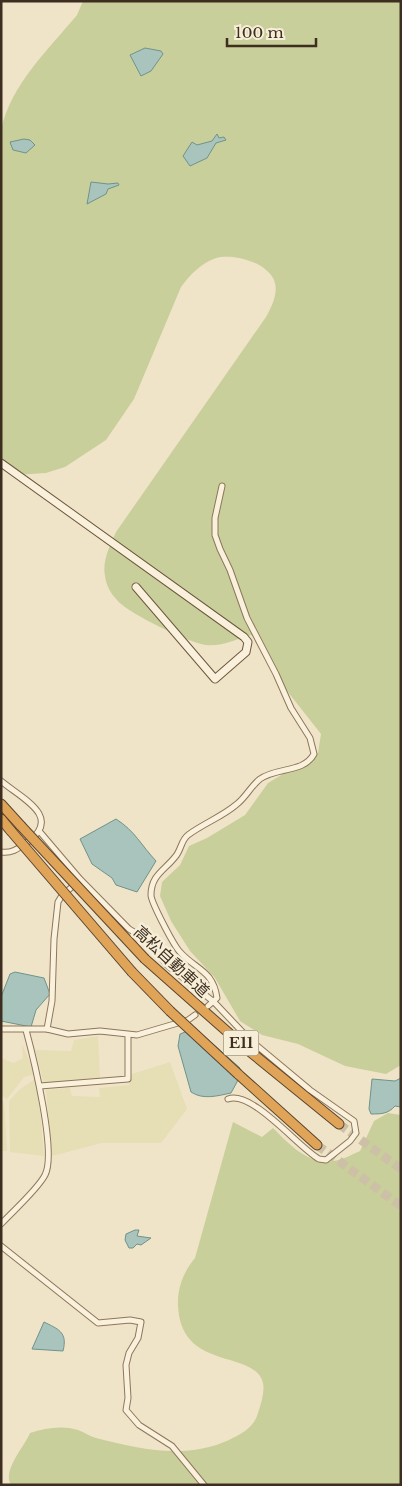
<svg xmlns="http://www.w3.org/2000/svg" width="402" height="1486" font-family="'Libre Baskerville','Noto Sans JP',serif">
	<rect width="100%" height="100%" fill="#f0e4c8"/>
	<!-- farmland -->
	<g fill="#e6deb5">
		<polygon points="98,1036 100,1079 44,1083 35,1050 71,1051 74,1040"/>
		<polygon points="22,1044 35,1074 24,1077 7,1099 1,1095 1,1058 14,1063 23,1058"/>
		<polygon points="170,1062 187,1109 161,1143 102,1143 52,1156 46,1090 70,1088 72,1096 100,1097 99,1088 129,1085 132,1074"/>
		<polygon points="35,1079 40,1110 44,1156 10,1152 9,1101 19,1090"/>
		<polygon points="1,1100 4,1103 7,1151 1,1151"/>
	</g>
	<!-- green -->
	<g fill="#c9cf9b">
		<path d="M83 1H401V1065L386 1074 345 1066 298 1044 262 1035 240 1021 215 978 190 951 171 921 160 896 162 882 180 865 189 846 207 838 245 815 268 783 318 753 321 734 280 682 258 641 251 635C237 639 221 647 206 645 190 643 127 613 117 600 111 594 106 585 105 576 102 561 110 545 116 532L266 317C272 306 279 292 274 280 266 262 233 253 216 258 201 263 190 275 181 287L134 399 106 440 65 467 46 473 16 475 1 469V130C11 84 48 50 77 15Z"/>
		<path d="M388 1113 401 1115V1485H11C2 1471 24 1447 30 1433 45 1428 63 1425 78 1430 84 1432 89 1436 96 1438 140 1449 185 1460 229 1440 241 1434 252 1429 257 1416 260 1407 265 1393 263 1383 255 1349 181 1372 178 1306 177 1288 184 1271 195 1258L233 1122 262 1137 273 1128C288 1143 309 1166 333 1161 342 1160 351 1155 360 1151L374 1121Z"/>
	</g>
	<!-- water -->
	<g fill="#a9c4bc" stroke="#6f938a">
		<polygon points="145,48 161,51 163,54 151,71 141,76 130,55"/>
		<polygon points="217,134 219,138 224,137 226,140 216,143 207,158 190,166 183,156 192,142 197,145 212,141"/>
		<polygon points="24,139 30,140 35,145 26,153 13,150 10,142"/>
		<polygon points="91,182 108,184 118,183 119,185 108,189 106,194 87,204"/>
		<path d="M116 819C135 831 141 845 156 861L137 892 116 885 112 878 92 864 80 839Z"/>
		<polygon points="15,972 44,978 50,994 36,1010 31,1027 1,1021 1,997 10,974"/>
		<path d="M195 1028 240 1068 237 1082 231 1093C217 1096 203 1100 191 1092L178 1046 180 1034Z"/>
		<path d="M401 1078V1107L395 1106C388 1114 381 1114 371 1114L369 1109 372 1079 395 1081Z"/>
		<polygon points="135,1230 139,1230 137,1236 151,1238 141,1245 137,1244 133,1248 129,1248 125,1240 126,1234"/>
		<path d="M44 1322C58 1329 68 1332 63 1351L32 1349Z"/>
	</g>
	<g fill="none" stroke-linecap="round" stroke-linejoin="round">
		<!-- highway-tunnel -->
		<g stroke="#ccc0a6" stroke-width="9" stroke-dasharray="9 4.5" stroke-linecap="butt">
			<polyline points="339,1124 401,1169"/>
			<polyline points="317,1145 401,1206"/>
		</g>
		<defs>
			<g id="street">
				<path d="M1 781C21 798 62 816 29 841 20 847 13 854 1 852"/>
				<path d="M40 832 80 879 129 929 147 940 167 965 214 1002 250 1040 310 1090 354 1121 356 1133 350 1141 326 1160 319 1159C298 1147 252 1090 228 1099"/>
				<path d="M208 1006 217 998C213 970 196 970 180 952 174 946 151 902 151 895 151 875 165 870 175 857 181 851 181 840 188 835 204 823 222 817 237 804 246 797 251 786 260 779 277 767 304 773 314 754L310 738 291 708 276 674 247 618 230 570 220 549 215 535V518L222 486"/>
				<polyline points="1,1029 47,1029 68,1034 100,1031 137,1035 188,1020 195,1015"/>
				<polyline points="47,1029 52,1001 54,939 58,902 61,897 76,883"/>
				<polyline points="40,1086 128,1079 128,1035"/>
				<path d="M1 1224C13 1211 38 1189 45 1175 57 1153 33 1056 26 1030"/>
				<polyline points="1,1246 98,1323 130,1320 141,1322 138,1338 129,1353 126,1365 128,1398 126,1410 139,1425 172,1446 204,1485"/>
			</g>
			<polyline id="secondary" points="1,463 244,637 248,642 246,652 215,679 136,587"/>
			<g id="highway">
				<polyline points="1,804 21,826"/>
				<polyline points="1,819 11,831"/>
				<polyline points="145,959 248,1050 339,1124"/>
				<polyline points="132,972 170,1011"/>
				<polyline points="238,1074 317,1145"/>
			</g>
		</defs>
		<!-- street casing -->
		<use href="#street" stroke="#8d765c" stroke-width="7"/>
		<!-- secondary casing -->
		<use href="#secondary" stroke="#6f573f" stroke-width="9"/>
		<!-- highway casing -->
		<use href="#highway" stroke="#5b4430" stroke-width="11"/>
		<!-- street -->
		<use href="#street" stroke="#faf1dc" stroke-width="5"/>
		<!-- secondary -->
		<use href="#secondary" stroke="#faf1dc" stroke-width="7"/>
		<!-- highway -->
		<use href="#highway" stroke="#e0a458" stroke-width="9"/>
		<defs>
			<g id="highway-bridge">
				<polyline points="21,826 145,959"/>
				<polyline points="11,831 132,972"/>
				<polyline points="170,1011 238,1074"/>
			</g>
		</defs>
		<!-- highway-bridge casing -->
		<use href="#highway-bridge" stroke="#5b4430" stroke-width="11" stroke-linecap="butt"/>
		<!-- highway-bridge -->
		<use href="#highway-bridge" stroke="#e0a458" stroke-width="9"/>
	</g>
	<g text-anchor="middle" stroke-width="5" stroke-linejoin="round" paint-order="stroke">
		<!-- shield labels -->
		<rect fill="#f7eed8" stroke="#756857" stroke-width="1" x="223.5" y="1030.5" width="35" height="25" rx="4"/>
		<g font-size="15" font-weight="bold" fill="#3d2e20">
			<text x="241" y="1048">E11</text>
		</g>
		<!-- street labels -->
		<g font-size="16" fill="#3d2e20" stroke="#f7eed8">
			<text transform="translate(172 961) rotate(43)" y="6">高松自動車道</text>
		</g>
	</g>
	<!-- border -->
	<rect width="402" height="1486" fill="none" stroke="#3d2e20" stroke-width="5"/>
	<!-- scale -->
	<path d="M227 38v8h89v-8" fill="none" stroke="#3d2e20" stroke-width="2.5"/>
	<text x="235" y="38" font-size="15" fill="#3d2e20" stroke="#f7eed8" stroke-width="4" paint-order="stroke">100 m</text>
</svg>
